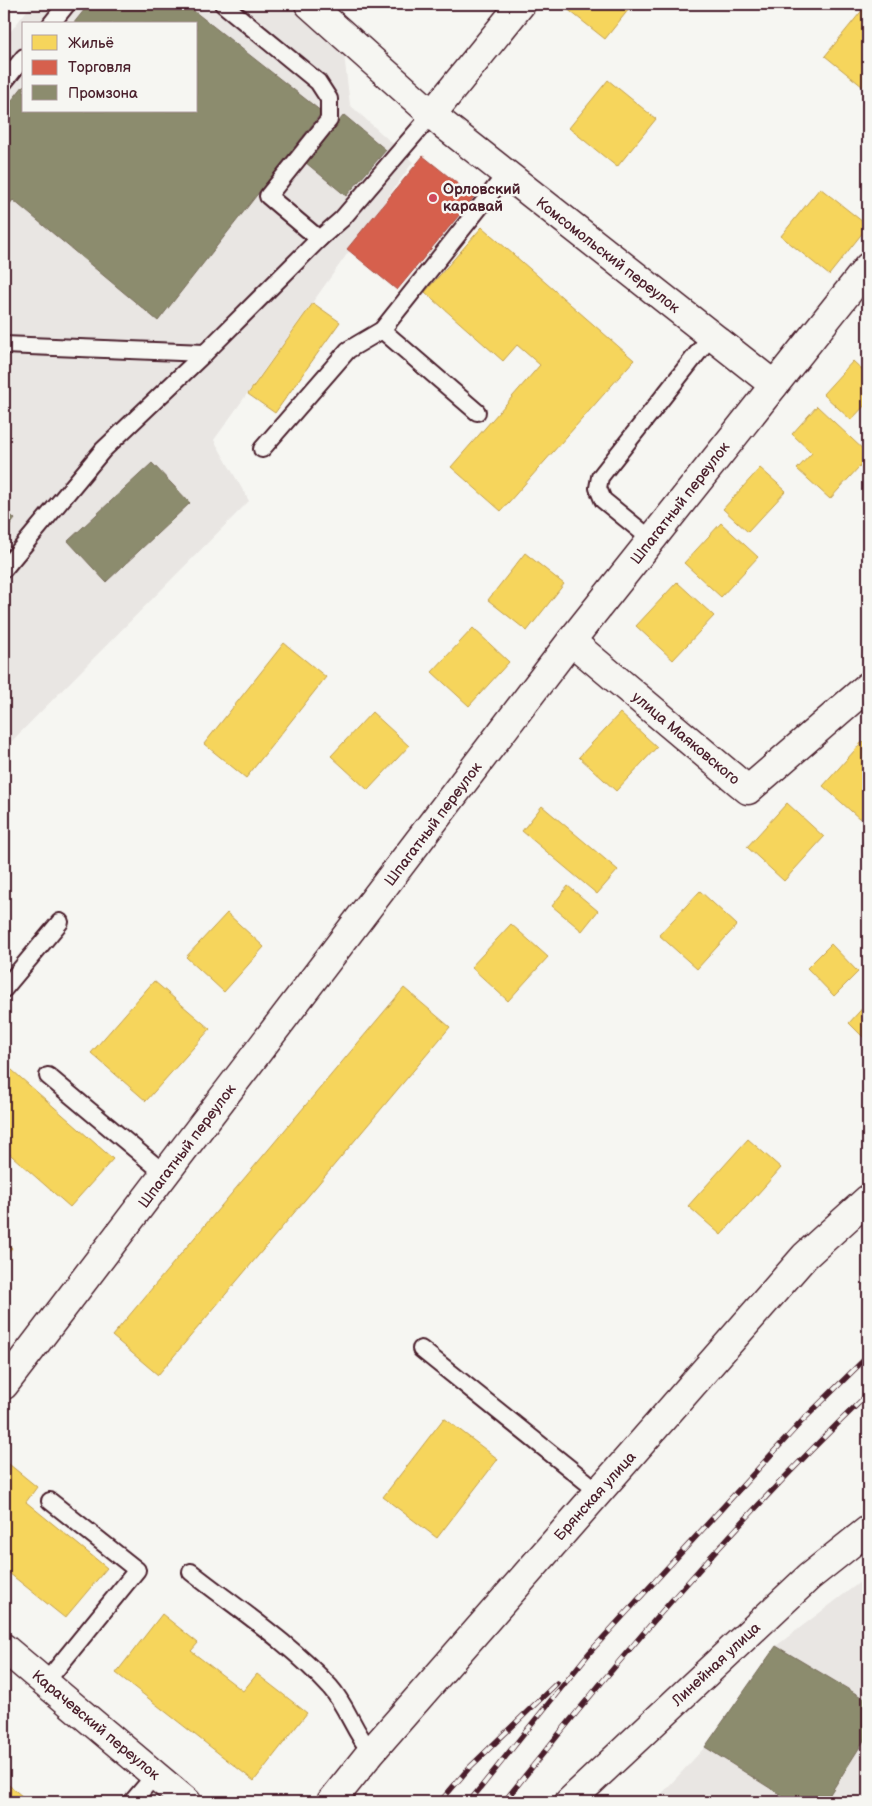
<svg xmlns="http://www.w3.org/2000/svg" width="872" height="1806" font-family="'Balsamiq Sans',sans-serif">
	<rect width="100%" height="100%" fill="#f6f6f2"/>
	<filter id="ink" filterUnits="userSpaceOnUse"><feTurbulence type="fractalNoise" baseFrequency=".02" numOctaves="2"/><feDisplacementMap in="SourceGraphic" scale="10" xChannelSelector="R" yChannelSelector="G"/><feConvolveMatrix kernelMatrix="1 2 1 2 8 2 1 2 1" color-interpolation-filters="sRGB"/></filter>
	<g filter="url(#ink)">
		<!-- built -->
		<g fill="#e9e6e3" fill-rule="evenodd">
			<path d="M32 4H287L344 54 350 105 413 162 214 440 249 501 4 749V40ZM24 24H196V111H24Z"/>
			<polygon points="868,1576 868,1802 654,1802 705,1747 776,1646"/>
		</g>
		<!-- homes -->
		<g fill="#f6d55c" stroke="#c29e4d">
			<polygon points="561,4 633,4 605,39"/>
			<polygon points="864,8 868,11 868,91 825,56"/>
			<polygon points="608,80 656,119 617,167 569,128"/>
			<polygon points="820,188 868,226 829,275 781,236"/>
			<polygon points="482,227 634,360 501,511 451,467 540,365 517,345 503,361 425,292"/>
			<polygon points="313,303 340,322 275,413 248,394"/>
			<polygon points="853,361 868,375 868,402 851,420 823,394"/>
			<polygon points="817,406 868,454 868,457 830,499 797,469 812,453 792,434"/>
			<polygon points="760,468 786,491 748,532 723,509"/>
			<polygon points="721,523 758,557 721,597 684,563"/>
			<polygon points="525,553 564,584 527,631 488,600"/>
			<polygon points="677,582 714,616 673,660 636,626"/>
			<polygon points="473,628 509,662 469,706 432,672"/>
			<polygon points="284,643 326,677 246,778 204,744"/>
			<polygon points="372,712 409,746 368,790 331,756"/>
			<polygon points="620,713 657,747 616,791 579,757"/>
			<polygon points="863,741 868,746 868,810 860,819 823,786"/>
			<polygon points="787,803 824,837 784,881 747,847"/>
			<polygon points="542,806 618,870 597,894 522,831"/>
			<polygon points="568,886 598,911 582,931 552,906"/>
			<polygon points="700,891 737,925 697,969 659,935"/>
			<polygon points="227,913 264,947 224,992 186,957"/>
			<polygon points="511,924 548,957 508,1001 471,967"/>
			<polygon points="831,944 858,972 834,996 807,968"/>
			<polygon points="154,981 210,1029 146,1101 91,1053"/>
			<polygon points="404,988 450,1027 158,1375 112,1336"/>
			<polygon points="868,1002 868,1042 849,1023"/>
			<polygon points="4,1063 113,1159 70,1207 4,1149"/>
			<polygon points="748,1139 781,1168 721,1235 688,1206"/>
			<polygon points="4,1241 12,1248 4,1258"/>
			<polygon points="444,1418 498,1459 437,1538 383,1497"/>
			<polygon points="4,1460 37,1487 26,1502 107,1568 65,1618 4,1569"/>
			<polygon points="162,1614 198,1643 191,1651 243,1691 257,1674 307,1713 254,1781 116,1673"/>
			<polygon points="4,1781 29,1802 4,1802"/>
		</g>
		<!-- shops -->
		<polygon fill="#d6604d" stroke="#ac4c43" points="423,156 474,197 397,290 347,249"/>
		<!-- industry -->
		<g fill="#8c8c6e" stroke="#786b5a">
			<polygon points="89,4 185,4 322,112 158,321 13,200 4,211 4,110 24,85 24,111 196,111 196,24 73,24"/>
			<polygon points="344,115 386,150 346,196 305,162"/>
			<polygon points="152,463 190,503 106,582 68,541"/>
			<polygon points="4,509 15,519 4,533"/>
			<polygon points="776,1646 868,1701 868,1734 825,1802 792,1802 705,1747"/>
		</g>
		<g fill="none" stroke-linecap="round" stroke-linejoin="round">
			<defs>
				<g id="service">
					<polyline points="223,4 318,82 329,99 329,120 268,196 319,239"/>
					<polyline points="51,24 67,4"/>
					<polyline points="4,82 24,57"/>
					<polyline points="382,330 477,412"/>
					<polyline points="4,345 205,353 319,239 342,219 432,114"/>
					<polyline points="262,449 348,350 382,330 506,174"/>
					<polyline points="652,540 603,500 598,488 600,477 711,336"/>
					<polyline points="4,569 103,450 205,353"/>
					<polyline points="4,989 60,922"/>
					<polyline points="48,1076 165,1174"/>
					<polyline points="421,1349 599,1492"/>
					<path d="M191 1572C238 1609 290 1643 330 1687 347 1706 354 1732 371 1752"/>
					<polyline points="45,1683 137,1570 50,1501"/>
					<polyline points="132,1802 155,1775"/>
				</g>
				<g id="minor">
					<polyline points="309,4 443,124 774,385"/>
					<polyline points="432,114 521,4"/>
					<polyline points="571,641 748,790 868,686"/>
					<polyline points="4,1385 571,641 868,267"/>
					<polyline points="4,1648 187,1802"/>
					<polyline points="331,1802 371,1752 805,1256 868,1199"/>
					<polyline points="569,1802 809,1577 868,1530"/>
				</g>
			</defs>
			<!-- service casing -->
			<use href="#service" stroke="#4a1f2b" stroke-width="20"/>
			<!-- minor casing -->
			<use href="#minor" stroke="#4a1f2b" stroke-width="31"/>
			<!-- service -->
			<use href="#service" stroke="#f6f6f2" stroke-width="16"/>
			<!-- minor -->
			<use href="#minor" stroke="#f6f6f2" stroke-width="28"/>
			<defs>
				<g id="rail">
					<polyline points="440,1802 469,1768 557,1683"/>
					<polyline points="469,1802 590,1652 802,1421 868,1356"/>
					<path d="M504 1802C619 1658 735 1522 868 1394"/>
				</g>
			</defs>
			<!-- rail casing -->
			<use href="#rail" stroke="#4a1f2b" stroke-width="5.5"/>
			<!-- rail -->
			<use href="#rail" stroke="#f6f6f2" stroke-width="4" stroke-dasharray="11" stroke-linecap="butt"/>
		</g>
	</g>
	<!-- markers -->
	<circle fill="#d1495b" stroke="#f6f6f2" stroke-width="2" cx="433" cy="198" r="5"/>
	<g text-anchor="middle" stroke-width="5" stroke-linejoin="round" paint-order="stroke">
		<!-- poi labels -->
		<g font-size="15" font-weight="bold" fill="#4a1f2b" stroke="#f6f6f2" text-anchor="start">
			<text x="443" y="194">Орловский<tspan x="443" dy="17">каравай</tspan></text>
		</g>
		<!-- street labels -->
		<g font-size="15" fill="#4a1f2b" stroke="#f6f6f2">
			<text transform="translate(608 255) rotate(38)" y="5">Комсомольский переулок</text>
			<text transform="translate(680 503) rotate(-52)" y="5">Шпагатный переулок</text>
			<text transform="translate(686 738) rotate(40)" y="5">улица Маяковского</text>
			<text transform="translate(433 824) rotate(-53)" y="5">Шпагатный переулок</text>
			<text transform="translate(187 1146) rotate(-53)" y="5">Шпагатный переулок</text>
			<text transform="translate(595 1496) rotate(-48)" y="5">Брянская улица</text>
			<text transform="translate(716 1664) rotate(-43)" y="5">Линейная улица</text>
			<text transform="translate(96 1725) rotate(40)" y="5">Карачевский переулок</text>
		</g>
	</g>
	<!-- margin -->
	<rect width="872" height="1806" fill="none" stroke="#f6f6f2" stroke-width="20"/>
	<rect x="10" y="10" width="852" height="1786" fill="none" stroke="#4a1f2b" stroke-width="2" filter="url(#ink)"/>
	<!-- legend -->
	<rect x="22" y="22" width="175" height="90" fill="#f6f6f2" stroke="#b1a0a2"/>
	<rect x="32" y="35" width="25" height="15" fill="#f6d55c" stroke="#b1a0a2"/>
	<text x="68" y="48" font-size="15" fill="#4a1f2b">Жильё</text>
	<rect x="32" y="60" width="25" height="15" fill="#d6604d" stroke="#b1a0a2"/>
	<text x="68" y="72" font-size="15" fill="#4a1f2b">Торговля</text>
	<rect x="32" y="85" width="25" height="15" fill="#8c8c6e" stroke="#b1a0a2"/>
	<text x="68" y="98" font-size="15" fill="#4a1f2b">Промзона</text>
</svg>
